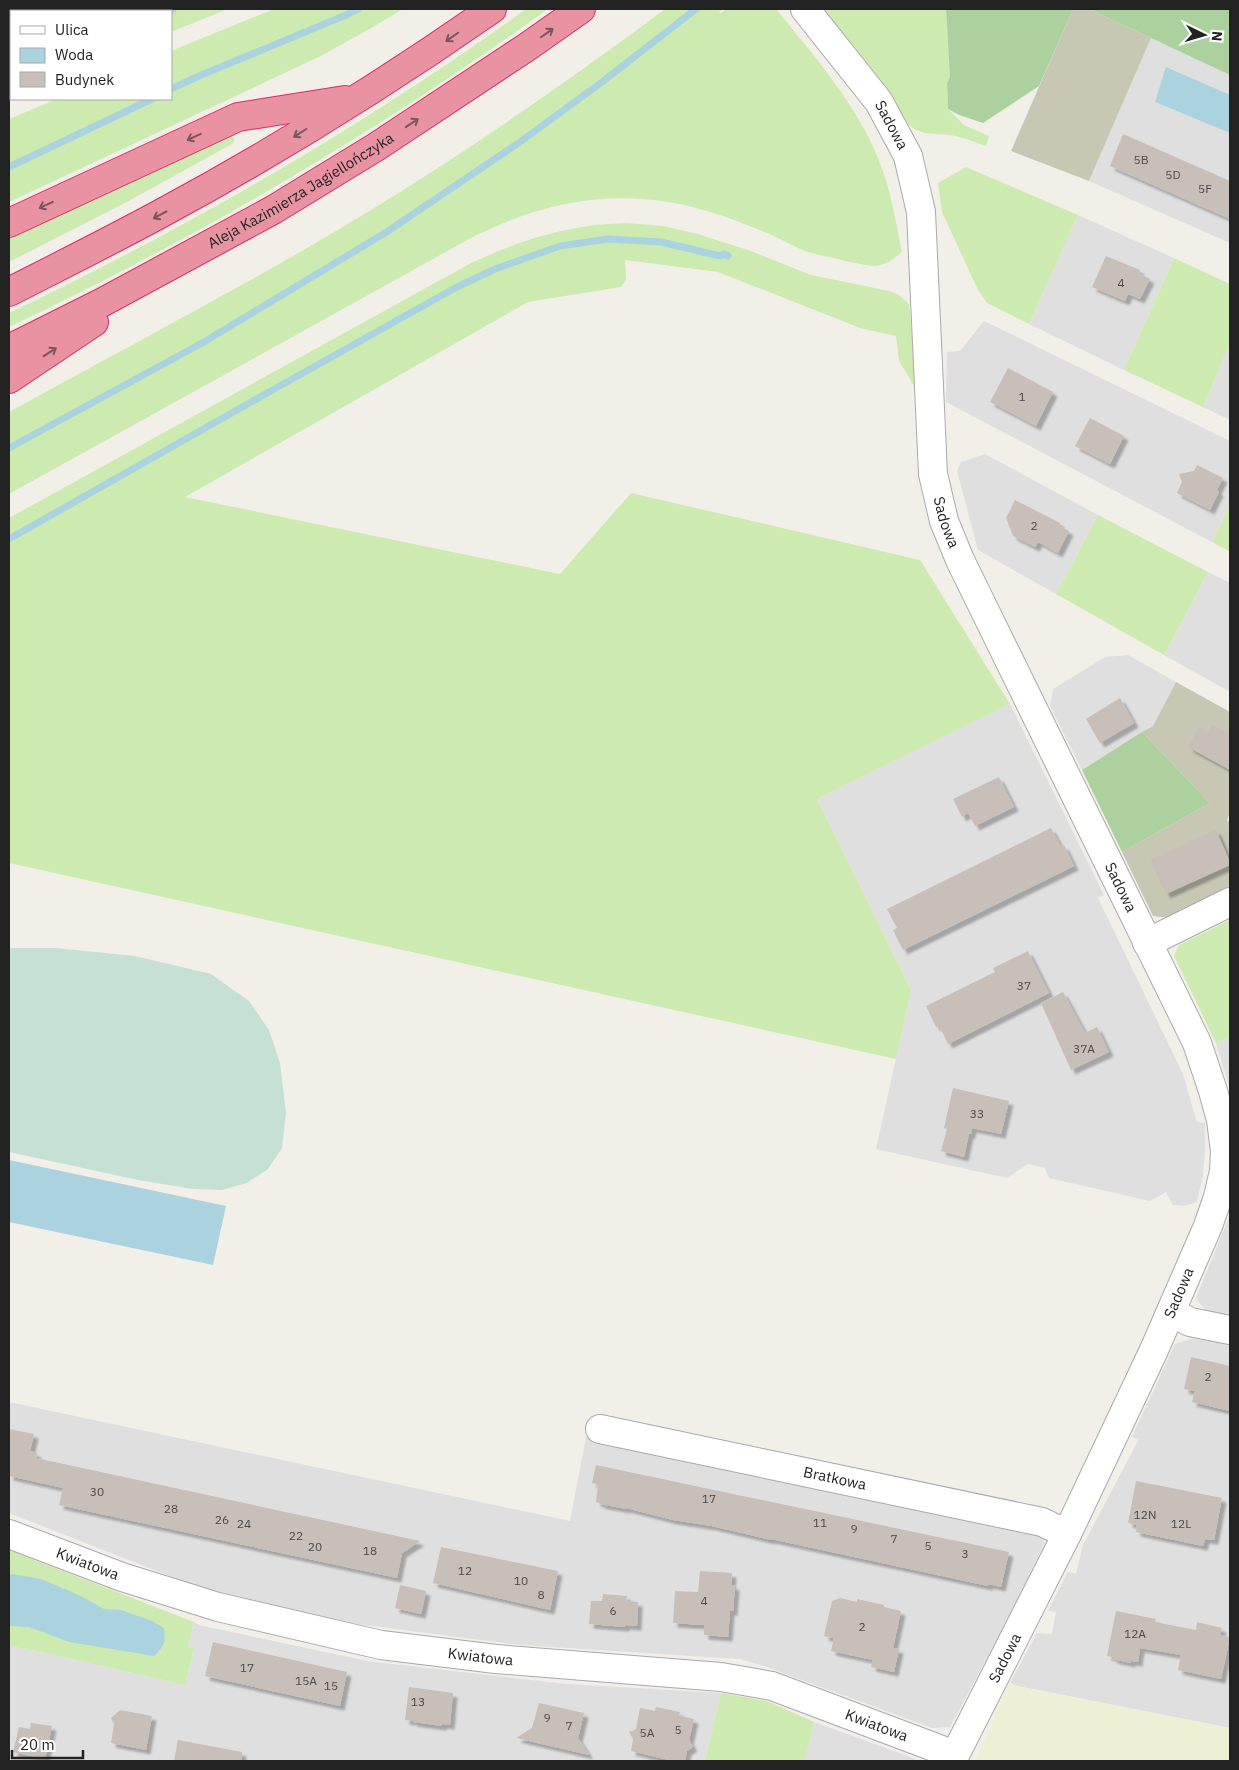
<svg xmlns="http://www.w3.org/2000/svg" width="1239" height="1770" font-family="'IBM Plex Sans',sans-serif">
	<defs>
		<filter id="shadow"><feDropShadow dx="4.5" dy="4.5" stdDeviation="1" flood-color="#0004"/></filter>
	</defs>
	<rect width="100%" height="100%" fill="#f2efe9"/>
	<!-- residential -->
	<g fill="#e0dfdf">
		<polygon points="1151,38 1230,75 1230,243 1089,181"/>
		<polygon points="1078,215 1174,258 1124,370 1029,324"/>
		<polygon points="984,321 1230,441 1230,507 1212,542 946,402 947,352 960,351"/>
		<polygon points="1230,343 1230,420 1203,407"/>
		<polygon points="985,454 1098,515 1056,594 978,550 957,471 961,462"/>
		<polygon points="1208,572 1230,583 1230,692 1164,655"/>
		<polygon points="1128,655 1176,682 1153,726 1082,770 1050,706 1053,689 1105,657"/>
		<polygon points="1010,704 1104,895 1098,898 1183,1074 1197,1122 1205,1123 1205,1150 1203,1175 1197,1202 1184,1206 1173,1205 1166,1192 1150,1201 1049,1178 1045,1168 1028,1164 1007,1178 876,1149 911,990 817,799"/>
		<polygon points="1230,1037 1230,1089 1216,1043"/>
		<polygon points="1230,1215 1230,1316 1206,1311 1196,1298"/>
		<polygon points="1193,1338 1230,1345 1230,1728 1017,1686 1010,1683 1037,1633 1052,1634 1056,1612 1048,1611 1068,1572 1076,1574 1083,1545 1139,1439 1132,1437 1175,1344"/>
		<polygon points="9,1402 570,1521 586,1437 1037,1532 1045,1543 1010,1615 950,1727 932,1728 764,1666 740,1659 519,1645 357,1624 205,1590 9,1513"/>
		<polygon points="194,1622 199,1625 367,1661 567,1684 721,1693 705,1761 9,1761 9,1645 185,1685 194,1648 188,1647"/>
		<polygon points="814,1722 913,1758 916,1761 805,1761"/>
	</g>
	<!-- construction -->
	<g fill="#c7c7b4">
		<polygon points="1073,9 1089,9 1151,38 1089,181 1011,151"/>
		<polygon points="1176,682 1230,712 1230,813 1227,820 1230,823 1230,887 1169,918 1153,916 1122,852 1210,803 1142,732 1153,726"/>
	</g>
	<!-- farmland -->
	<g fill="#eef0d5">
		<polygon points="25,9 146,9 139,11 25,11"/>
		<polygon points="1010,1683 1017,1686 1230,1728 1230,1761 975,1761"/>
	</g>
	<!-- grass -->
	<g fill="#cdebb0">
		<polygon points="9,9 25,9 25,11 11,11 11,99 9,100"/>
		<polygon points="146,9 228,9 171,32 171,11 139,11"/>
		<polygon points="274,9 403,9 373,27 321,56 9,202 9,119 57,99 171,99 171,51"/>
		<path d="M526 9H548C379 131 197 238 9 327V313C189 227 364 126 526 9Z"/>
		<path d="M665 9H723L719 12 721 13 726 9H776C814 56 858 105 880 163 891 191 896 222 902 252 894 259 886 265 875 266 867 266 858 263 849 262 836 258 821 256 808 252 794 247 781 239 767 233 731 218 693 204 654 200 587 193 531 208 471 238L9 494V412C130 345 253 282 371 210 472 148 570 80 665 9Z"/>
		<path d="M822 9H946L950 77 947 83 948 109 964 125 989 136 986 146C976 143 966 138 955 136 936 132 923 138 907 123L873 72Z"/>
		<polygon points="228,136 234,137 234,142 232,144 125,203 9,262 9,237"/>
		<polygon points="966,167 1078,215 1029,324 987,303 977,288 942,212 938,183"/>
		<path d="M627 223 663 226 698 234 751 251 811 275 889 291 899 295 911 306H909L910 312 916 389 899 361 896 336 860 328 718 272 625 260 626 280 621 287 528 302 185 497 560 574 631 493 920 560 1010 704 817 799 911 990 896 1059 9 863V518L473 262C524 239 570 224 627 223Z"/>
		<polygon points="1174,258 1230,284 1230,343 1203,407 1124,370"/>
		<polygon points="1230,507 1230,552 1212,542"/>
		<polygon points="1098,515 1208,572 1164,655 1056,594"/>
		<polygon points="1230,920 1230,1037 1216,1043 1174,956 1179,945"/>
		<polygon points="9,1550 194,1622 188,1647 194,1648 185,1685 9,1645"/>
		<polygon points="721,1693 767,1701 814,1722 805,1761 705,1761"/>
	</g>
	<!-- forest -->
	<g fill="#add19e">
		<polygon points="946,9 1073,9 1039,86 983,123 959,115 948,109 947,83 950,77"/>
		<polygon points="1089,9 1230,9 1230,75"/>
		<polygon points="1142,732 1210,803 1122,852 1082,770"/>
	</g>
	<!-- wetland -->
	<polygon fill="#c6e0d4" points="9,948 55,948 135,956 211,974 249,1001 269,1030 280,1063 286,1113 282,1148 268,1169 247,1183 222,1190 193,1189 138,1180 9,1152"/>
	<!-- water -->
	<g fill="#aad3df">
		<polygon points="1166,67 1230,95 1230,133 1155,102"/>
		<polygon points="9,1160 226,1206 213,1265 9,1222"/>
		<path d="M12 1574 41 1579 79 1595 104 1609 121 1610 152 1621 164 1628C166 1641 164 1647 154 1656L69 1642 29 1627 9 1626V1576Z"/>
	</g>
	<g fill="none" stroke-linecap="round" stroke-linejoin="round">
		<!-- stream -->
		<g stroke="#aad3df" stroke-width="7">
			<polyline points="167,11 173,9"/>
			<polyline points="9,79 11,78"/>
			<polyline points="171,89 199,76 346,15 358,9"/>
			<polyline points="9,167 152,99"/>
			<polyline points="9,448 204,342 385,233 520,142 602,82 696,9"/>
			<polyline points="9,539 260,397 455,288 495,269 560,246 608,239 661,242 720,256 724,254 728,256"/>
		</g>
	</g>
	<!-- building -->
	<g fill="#c7bfb8" filter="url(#shadow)">
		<polygon points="1123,134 1230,181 1230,219 1110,166"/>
		<polygon points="1106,256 1140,270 1138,273 1150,279 1140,299 1128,294 1125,301 1092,287"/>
		<polygon points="1008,368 1053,392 1036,426 990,402"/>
		<polygon points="1090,418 1124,436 1110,464 1075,446"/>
		<polygon points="1197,465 1223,478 1217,490 1219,492 1210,510 1177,493 1182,482 1179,474 1194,471"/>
		<polygon points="1015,500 1060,523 1059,526 1069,531 1058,553 1038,542 1035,547 1013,536 1006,518"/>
		<polygon points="1120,698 1134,723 1100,743 1086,719"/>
		<polygon points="1212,725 1230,735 1230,770 1188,747 1199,728 1208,733"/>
		<polygon points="999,777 1014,807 975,826 968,813 962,817 953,799"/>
		<polygon points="1051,828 1061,847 1064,845 1074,866 903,950 893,930 897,928 887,909"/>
		<polygon points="1216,830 1230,862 1230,865 1166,894 1150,860"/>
		<polygon points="1028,951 1049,993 948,1044 939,1025 936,1027 926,1006 995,972 993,968"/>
		<polygon points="1063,992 1085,1033 1097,1027 1109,1052 1071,1070 1041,1003"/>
		<polygon points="953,1088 1009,1101 1001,1134 972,1128 971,1134 969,1134 964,1157 941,1151 947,1129 944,1128"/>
		<polygon points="1191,1357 1230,1366 1230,1411 1192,1402 1195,1391 1184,1389"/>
		<polygon points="9,1429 34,1434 30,1451 37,1453 36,1458 420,1541 402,1553 397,1578 59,1505 63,1488 9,1476"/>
		<polygon points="596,1465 1009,1552 1001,1587 989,1584 988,1586 771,1539 771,1540 712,1526 673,1520 626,1508 626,1509 600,1504 601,1503 596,1502 598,1484 592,1483"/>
		<polygon points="1136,1481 1222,1498 1214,1540 1205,1539 1203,1546 1136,1532 1137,1525 1128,1523"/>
		<polygon points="441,1547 558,1571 550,1610 433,1583"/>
		<polygon points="700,1571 732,1573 731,1585 735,1586 733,1611 730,1611 728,1637 704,1635 704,1625 673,1623 675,1591 698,1592"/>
		<polygon points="400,1585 426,1591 421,1614 395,1608"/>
		<polygon points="603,1594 627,1596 626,1601 638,1602 637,1626 625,1625 625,1627 589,1624 591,1601 602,1601"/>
		<polygon points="840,1598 857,1602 857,1599 884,1605 884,1607 901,1611 893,1648 899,1649 894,1672 871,1667 873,1660 831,1651 834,1638 824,1636 832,1601"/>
		<polygon points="1116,1611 1156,1619 1155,1622 1196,1630 1197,1622 1222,1628 1220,1635 1230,1637 1221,1679 1178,1670 1181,1655 1140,1648 1138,1662 1131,1661 1131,1663 1113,1659 1113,1657 1107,1656"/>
		<polygon points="213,1642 347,1672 340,1706 205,1676"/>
		<polygon points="409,1687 453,1693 450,1725 442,1724 442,1726 413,1722 413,1721 405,1720"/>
		<polygon points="539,1703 584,1713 578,1738 589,1755 516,1738 532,1728"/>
		<polygon points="656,1707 680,1712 679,1716 694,1719 689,1740 693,1747 687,1751 685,1761 673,1761 631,1751 633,1739 629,1732 636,1729 640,1708 655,1711"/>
		<polygon points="120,1710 152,1716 146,1750 111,1743 114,1724 111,1718"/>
		<polygon points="31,1723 52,1726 45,1759 13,1752 19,1727 30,1729"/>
		<polygon points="178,1740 242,1752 241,1761 174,1761"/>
	</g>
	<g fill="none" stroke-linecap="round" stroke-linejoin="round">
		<defs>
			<g id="minor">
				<path id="s1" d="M805 9 879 102 908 156 921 212 933 474 944 521 960 560 1197 1043 1213 1091 1221 1120 1225 1151 1224 1171 1218 1197 1208 1226 1154 1350 1067 1534 952 1761"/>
				<polyline points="1147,943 1230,902"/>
				<polyline points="1171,1312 1190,1322 1230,1330"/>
				<path id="s2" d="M600 1429 1042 1522 1067 1534"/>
				<path id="s3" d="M9 1534 122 1577 218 1607 381 1645 496 1659 721 1677 772 1686 955 1755"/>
			</g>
			<g id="highway">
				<polyline points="9,223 238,117 345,100"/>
				<path d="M9 292C60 266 110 241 160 214 275 152 386 83 492 9"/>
				<path id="s4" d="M9 349 103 302 273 210 376 147 527 47 581 9"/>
				<polyline points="9,379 94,322"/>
			</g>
		</defs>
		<!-- minor casing -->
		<use href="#minor" stroke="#a9a9a9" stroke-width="30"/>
		<!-- highway casing -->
		<use href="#highway" stroke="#dc2a67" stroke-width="30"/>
		<!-- minor -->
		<use href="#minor" stroke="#fff" stroke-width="28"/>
		<!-- highway -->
		<use href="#highway" stroke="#e892a2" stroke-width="28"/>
	</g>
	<!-- one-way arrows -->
	<defs><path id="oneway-shaft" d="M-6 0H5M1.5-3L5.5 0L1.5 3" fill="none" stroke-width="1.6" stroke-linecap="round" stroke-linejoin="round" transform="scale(1.25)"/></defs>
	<g stroke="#7b545c">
		<use href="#oneway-shaft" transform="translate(547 33) rotate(-35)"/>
		<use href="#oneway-shaft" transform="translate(452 37) rotate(145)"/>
		<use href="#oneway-shaft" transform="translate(412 123) rotate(-34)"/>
		<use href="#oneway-shaft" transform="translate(300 133) rotate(148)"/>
		<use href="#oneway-shaft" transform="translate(194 137) rotate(155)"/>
		<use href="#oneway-shaft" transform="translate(46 205) rotate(155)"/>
		<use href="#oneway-shaft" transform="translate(160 215) rotate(152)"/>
		<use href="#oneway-shaft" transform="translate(50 352) rotate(-33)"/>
	</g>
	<g text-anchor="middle" stroke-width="4" stroke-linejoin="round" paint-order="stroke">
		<!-- number labels -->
		<g font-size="12" fill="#4b4948">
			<text x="1141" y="164">5B</text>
			<text x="1173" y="179">5D</text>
			<text x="1205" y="193">5F</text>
			<text x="1121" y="287">4</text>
			<text x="1022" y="401">1</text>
			<text x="1034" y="530">2</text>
			<text x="1024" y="990">37</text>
			<text x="1084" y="1053">37A</text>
			<text x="977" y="1118">33</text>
			<text x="1208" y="1381">2</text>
			<text x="97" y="1496">30</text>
			<text x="709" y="1503">17</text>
			<text x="171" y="1513">28</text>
			<text x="1145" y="1519">12N</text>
			<text x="222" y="1524">26</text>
			<text x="820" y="1527">11</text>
			<text x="244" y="1528">24</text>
			<text x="1181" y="1528">12L</text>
			<text x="854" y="1533">9</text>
			<text x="296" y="1540">22</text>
			<text x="894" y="1543">7</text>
			<text x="928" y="1550">5</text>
			<text x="315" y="1551">20</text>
			<text x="370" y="1555">18</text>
			<text x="965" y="1558">3</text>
			<text x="465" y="1575">12</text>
			<text x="521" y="1585">10</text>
			<text x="541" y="1599">8</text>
			<text x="704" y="1605">4</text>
			<text x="613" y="1615">6</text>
			<text x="862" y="1631">2</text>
			<text x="1135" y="1638">12A</text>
			<text x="247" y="1672">17</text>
			<text x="306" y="1685">15A</text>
			<text x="331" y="1690">15</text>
			<text x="418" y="1706">13</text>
			<text x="547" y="1722">9</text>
			<text x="569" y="1730">7</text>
			<text x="678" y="1734">5</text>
			<text x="647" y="1737">5A</text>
		</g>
		<!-- street labels -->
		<g font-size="15" fill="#222" stroke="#fff">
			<text dy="5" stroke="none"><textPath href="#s1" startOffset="145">Sadowa</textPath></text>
			<text dy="5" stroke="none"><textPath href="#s4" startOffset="332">Aleja Kazimierza Jagiellończyka</textPath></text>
			<text dy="5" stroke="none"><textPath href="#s1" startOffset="550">Sadowa</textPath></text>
			<text dy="5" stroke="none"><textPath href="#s1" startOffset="955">Sadowa</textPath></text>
			<text transform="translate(1179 1293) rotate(-67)" y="5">Sadowa</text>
			<text dy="5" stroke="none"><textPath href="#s2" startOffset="240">Bratkowa</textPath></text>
			<text dy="5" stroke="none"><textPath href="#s3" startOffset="84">Kwiatowa</textPath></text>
			<text dy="5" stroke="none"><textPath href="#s3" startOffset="489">Kwiatowa</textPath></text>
			<text transform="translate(1005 1658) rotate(-63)" y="5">Sadowa</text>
			<text dy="5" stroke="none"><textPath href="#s3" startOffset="894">Kwiatowa</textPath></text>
		</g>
	</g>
	<!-- border -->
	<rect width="1239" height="1770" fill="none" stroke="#222222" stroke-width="20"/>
	<!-- legend -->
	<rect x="10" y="10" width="162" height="90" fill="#ffffff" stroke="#a7a7a7"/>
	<rect x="20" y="26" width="25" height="8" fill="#ffffff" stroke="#a7a7a7"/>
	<text x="55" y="35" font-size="15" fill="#222222">Ulica</text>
	<rect x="20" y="48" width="25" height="15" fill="#aad3df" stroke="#a7a7a7"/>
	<text x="55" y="60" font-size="15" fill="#222222">Woda</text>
	<rect x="20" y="72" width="25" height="15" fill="#c7bfb8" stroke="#a7a7a7"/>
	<text x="55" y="85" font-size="15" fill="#222222">Budynek</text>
	<!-- north arrow -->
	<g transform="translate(1204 35) rotate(95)" stroke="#ffffff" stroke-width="4" paint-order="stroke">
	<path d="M0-4L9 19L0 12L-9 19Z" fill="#222222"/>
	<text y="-8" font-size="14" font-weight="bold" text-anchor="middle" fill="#222222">N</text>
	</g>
	<!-- scale -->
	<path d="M12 1750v8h71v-8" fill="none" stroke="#222222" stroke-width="2.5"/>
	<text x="20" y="1750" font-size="15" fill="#222222" stroke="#ffffff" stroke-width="4" paint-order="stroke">20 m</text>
</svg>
